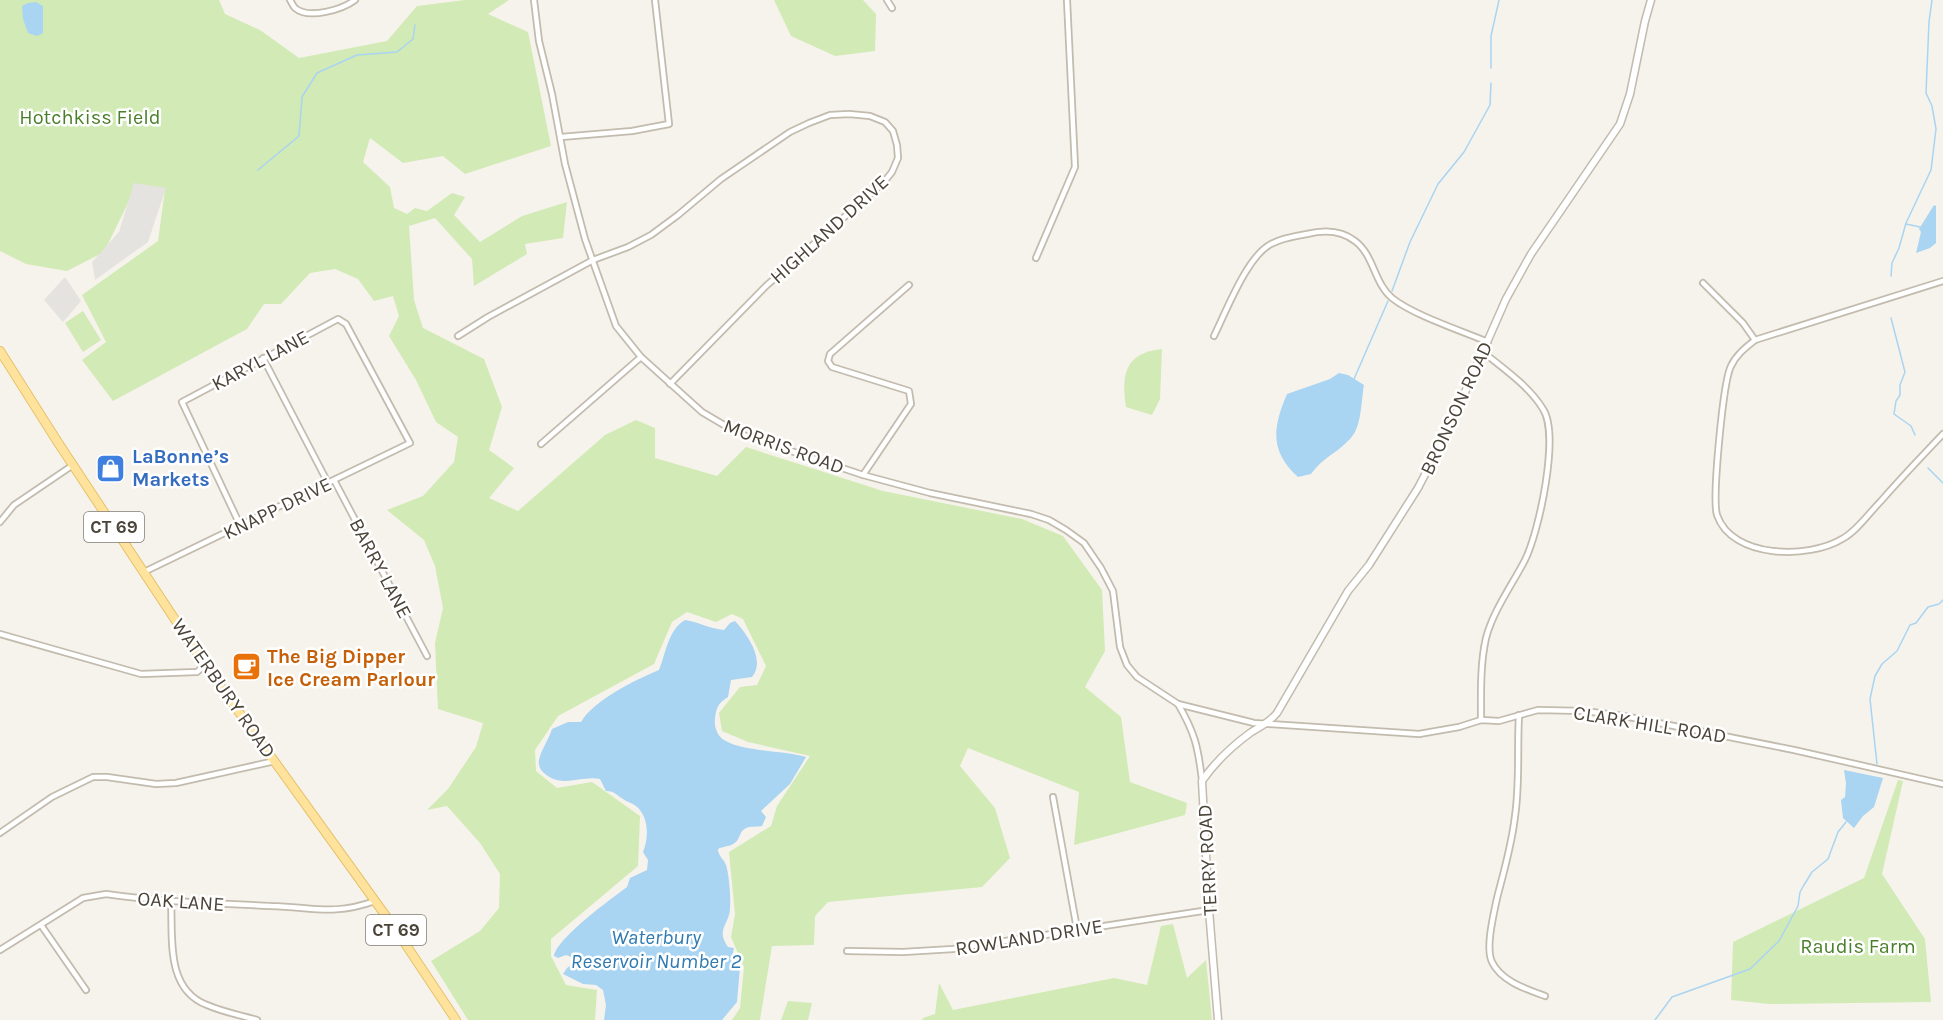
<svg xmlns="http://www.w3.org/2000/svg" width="1943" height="1020" font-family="Karla,sans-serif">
	<rect width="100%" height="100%" fill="#f6f3ec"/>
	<!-- green -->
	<g fill="#d2eab5">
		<polygon points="0,0 219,0 225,14 260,30 299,58 387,41 417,6 465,0 509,0 488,14 528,32 551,146 465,174 443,156 403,163 370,138 363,162 390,187 394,208 407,214 415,208 427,211 452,193 465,197 454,215 480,242 522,216 567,202 563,238 525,244 527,254 474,286 472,259 435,218 409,226 414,300 423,328 484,359 502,407 489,450 514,468 489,498 518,511 605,435 636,420 655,428 655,458 717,476 746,447 883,491 1022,519 1063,536 1102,590 1105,651 1085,687 1121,717 1130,782 1187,803 1185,815 1074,845 1079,792 968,748 960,766 995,808 1010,858 982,887 828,902 815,916 814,945 772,946 760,1020 732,1020 740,1008 744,967 731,937 735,914 729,852 771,826 777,806 810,756 748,742 722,731 719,713 740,687 757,685 766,666 743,619 732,614 716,622 687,612 672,622 654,664 558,716 535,750 536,771 557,788 592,782 640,816 638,866 551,939 551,956 566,985 597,990 595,1020 468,1020 431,961 480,931 499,908 500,874 480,843 447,806 427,810 448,789 476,747 483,723 438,709 435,643 443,608 435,566 424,540 387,510 423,496 454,462 458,437 436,422 416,380 389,336 399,316 393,296 374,301 358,279 335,269 310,273 281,304 264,304 247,329 113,401 82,360 106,342 82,295 158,241 165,189 130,199 104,252 67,271 26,264 0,251"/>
		<polygon points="774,0 863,0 876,14 875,51 835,56 791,36"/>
		<polygon points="83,311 101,340 83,352 65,323"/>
		<path d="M1162 349 1160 399 1152 415 1126 407C1121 374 1125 353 1162 349Z"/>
		<polygon points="1898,780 1903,781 1882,874 1925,939 1931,1002 1769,1004 1731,1000 1733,942 1864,878"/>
		<polygon points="1173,924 1187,978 1206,960 1212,1020 922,1020 923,1018 935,1014 939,983 953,1010 1114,978 1147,985 1161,926"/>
		<polygon points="788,1001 812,1003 808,1020 781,1020"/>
	</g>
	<!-- parking -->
	<g fill="#e5e3e0">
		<polygon points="134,183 166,188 148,242 95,280 92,262 119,232"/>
		<polygon points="65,277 81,301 63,322 44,300"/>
	</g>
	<!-- water -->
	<g fill="#a9d4f2">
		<polygon points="36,2 43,6 43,33 37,36 28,33 23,19 22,6 28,3"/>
		<polygon points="1934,205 1936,206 1936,243 1930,248 1916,253 1921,232 1919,229"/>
		<path d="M1339 373 1348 375 1364 385C1361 401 1362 427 1350 439 1336 454 1323 457 1311 474L1298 477C1269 451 1273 427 1287 394L1330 379Z"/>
		<path d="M685 620C699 622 710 629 724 630L730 623 735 621C747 634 766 660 752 677L731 680 728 697C718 703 716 708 715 719 714 726 717 736 724 740 743 752 783 750 806 757L790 784 761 811 766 817 762 826C757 827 750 826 746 828 739 831 740 841 733 844 728 847 723 846 718 849 718 856 724 859 726 865 729 874 731 898 730 908 730 924 715 929 728 947L734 948 732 957 739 961 740 967 737 1002 722 1020H604L606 1005 603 990 596 985 583 984 563 974 567 968 573 964 574 958 566 955 558 958 554 956C557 938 611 899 627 887L630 878 647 870 648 860 643 852C649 837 649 817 636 806 632 803 627 802 623 799 616 795 615 791 606 791L600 779C581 775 561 789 544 773 540 770 538 765 539 760 541 750 549 739 552 729L568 722H581C594 700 635 680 659 670 666 653 668 630 685 620Z"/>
		<polygon points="1844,770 1883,778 1874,807 1863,816 1854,828 1843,818 1841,800 1845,797 1846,783"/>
	</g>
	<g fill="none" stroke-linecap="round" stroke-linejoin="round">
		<!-- stream -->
		<g stroke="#a9d4f2" stroke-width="1.5">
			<polyline points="1491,68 1491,36 1499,0"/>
			<polyline points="258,170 299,136 302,97 317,73 357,55 397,52 413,39 415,25"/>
			<polyline points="1906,224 1920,227"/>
			<polyline points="1891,276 1892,263 1899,248 1906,223 1931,170 1936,129 1932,106 1926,93 1929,22 1932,0"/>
			<polyline points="1392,291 1410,242 1438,184 1464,152 1490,105 1491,83"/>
			<polyline points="1891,318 1905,372 1900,385 1900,395 1896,401 1894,414 1911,426 1915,435"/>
			<polyline points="1354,379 1388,301"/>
			<polyline points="1928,468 1943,483"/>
			<polyline points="1877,764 1870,699 1875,676 1882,664 1897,651 1910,625 1916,623 1928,607 1939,604 1943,600"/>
			<polyline points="1655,1020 1672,997 1750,969 1779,941 1798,906 1800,892 1804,885 1812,872 1828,859 1838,832 1846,822"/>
		</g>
		<defs>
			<g id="minor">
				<path d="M290 0C292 3 293 6 295 8 309 20 343 9 355 0"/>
				<polyline points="534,0 539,41 552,94 565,164 585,239 616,326 641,357 702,412 724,425 746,436 863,475 930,493 1031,514 1049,520 1066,530 1084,543 1101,568 1113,591 1120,647 1127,665 1137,677 1178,704 1254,723 1419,734 1459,727 1481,720 1499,721 1538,710 1584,711 1624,716 1794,750 1943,784"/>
				<polyline points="887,0 892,8"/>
				<polyline points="561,137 632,131 669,124 655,0"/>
				<polyline points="1036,258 1075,167 1067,0"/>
				<path d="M1943 281 1755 340C1745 348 1736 355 1731 366 1723 382 1712 499 1717 515 1732 559 1809 559 1842 539 1857 531 1869 513 1881 501 1901 478 1922 456 1943 434"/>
				<polyline points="1703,283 1743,323 1755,340"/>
				<polyline points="458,336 488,317 593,260 628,247 651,235 678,215 721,179 790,132 809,123 830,115 849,114 870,116 885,122 893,131 897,145 898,158 892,172 884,182 766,286 670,384"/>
				<path d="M1214 336C1226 312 1247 256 1271 244 1282 238 1295 236 1307 234 1323 230 1341 230 1355 241 1374 255 1374 283 1392 298 1413 315 1462 331 1488 342"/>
				<polyline points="263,358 328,483"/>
				<polyline points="541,444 641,357"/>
				<polyline points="863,475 911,404 909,391 832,367 828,361 830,354 909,285"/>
				<polyline points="334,480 427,656"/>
				<polyline points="0,522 14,505 73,465"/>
				<polyline points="144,572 410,443 346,324 338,319 182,402 240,525"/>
				<polyline points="0,634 141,674 197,672 205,665"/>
				<path d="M1178 704C1195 733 1198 747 1202 780"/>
				<path d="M1519 715C1517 749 1520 783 1515 816 1512 844 1504 871 1497 898 1494 913 1485 948 1492 962 1501 981 1526 989 1545 996"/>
				<path d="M1481 720C1481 694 1480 664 1486 638 1493 611 1512 585 1525 560 1539 532 1560 435 1543 409 1529 386 1504 369 1483 352"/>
				<polyline points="1053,797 1077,929"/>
				<polyline points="0,833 52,797 93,777 107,777 156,784 176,783 275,761"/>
				<path d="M171 901C173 937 165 989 207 1005 223 1012 240 1015 257 1020"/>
				<polyline points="41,925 86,990"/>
				<path d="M0 950 83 898 106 894C161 902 216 903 271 906 313 907 333 916 375 901"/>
				<polyline points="847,951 903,952 953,949 1209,910"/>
			</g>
			<path id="tertiary" d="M1218 1020 1209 910 1202 781C1215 762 1231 747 1250 733 1261 726 1269 723 1277 713L1348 591 1369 565 1418 488 1451 424 1506 299 1531 254 1620 124 1630 94 1645 21 1651 0"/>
			<polyline id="primary" points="0,351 57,441 205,665 396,930 456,1020"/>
		</defs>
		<!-- minor casing -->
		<use href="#minor" stroke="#c2bbae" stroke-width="8"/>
		<!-- tertiary casing -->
		<use href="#tertiary" stroke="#c2bbae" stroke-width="9"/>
		<!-- primary casing -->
		<use href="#primary" stroke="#e6c16a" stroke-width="10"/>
		<!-- minor -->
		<use href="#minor" stroke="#fff" stroke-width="4.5"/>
		<!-- tertiary -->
		<use href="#tertiary" stroke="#fff" stroke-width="6"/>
		<!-- primary -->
		<use href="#primary" stroke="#ffe39c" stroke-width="8"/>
	</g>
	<!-- icons -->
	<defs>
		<symbol id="shop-square" viewBox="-11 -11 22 22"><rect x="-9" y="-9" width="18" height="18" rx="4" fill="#3f7fe0" stroke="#fff"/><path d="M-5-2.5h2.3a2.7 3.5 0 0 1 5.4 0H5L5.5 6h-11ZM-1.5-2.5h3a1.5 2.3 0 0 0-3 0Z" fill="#fff"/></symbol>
		<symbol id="cafe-square" viewBox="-11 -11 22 22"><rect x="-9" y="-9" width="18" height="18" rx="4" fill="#e8710a" stroke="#fff"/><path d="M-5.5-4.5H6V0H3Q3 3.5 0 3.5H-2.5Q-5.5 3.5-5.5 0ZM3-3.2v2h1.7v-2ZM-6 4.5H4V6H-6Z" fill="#fff"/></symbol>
	</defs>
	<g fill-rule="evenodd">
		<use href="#shop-square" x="94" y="452" width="33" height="33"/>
		<use href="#cafe-square" x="230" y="650" width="33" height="33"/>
	</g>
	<g text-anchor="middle" stroke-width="5" stroke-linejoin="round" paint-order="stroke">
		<!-- shield labels -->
		<g fill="#fff" stroke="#817c74" stroke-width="1.5">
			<rect x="84" y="512" width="60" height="30" rx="4.5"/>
			<rect x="366" y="915" width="60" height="30" rx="4.5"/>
		</g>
		<g font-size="18" font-weight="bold" fill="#4b4439">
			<text x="114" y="533">CT 69</text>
			<text x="396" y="936">CT 69</text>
		</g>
		<!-- park labels -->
		<g font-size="20" fill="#4a7f2a" stroke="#fff">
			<text x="90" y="124">Hotchkiss Field</text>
			<text x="1858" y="953">Raudis Farm</text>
		</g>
		<!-- street labels -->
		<g font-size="20" fill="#4b4439" stroke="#fff">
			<text transform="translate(829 229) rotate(-42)" y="7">HIGHLAND DRIVE</text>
			<text transform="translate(260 360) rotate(-28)" y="7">KARYL LANE</text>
			<text transform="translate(1456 408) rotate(-65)" y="7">BRONSON ROAD</text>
			<text transform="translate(784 446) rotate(20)" y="7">MORRIS ROAD</text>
			<text transform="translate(277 508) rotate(-26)" y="7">KNAPP DRIVE</text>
			<text transform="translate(381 568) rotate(62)" y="7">BARRY LANE</text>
			<text transform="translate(224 688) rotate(55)" y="7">WATERBURY ROAD</text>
			<text transform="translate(1650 724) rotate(9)" y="7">CLARK HILL ROAD</text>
			<text transform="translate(1207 860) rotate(-93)" y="7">TERRY ROAD</text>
			<text transform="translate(181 901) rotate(4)" y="7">OAK LANE</text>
			<text transform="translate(1029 937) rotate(-9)" y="7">ROWLAND DRIVE</text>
		</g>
		<!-- shop labels -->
		<g font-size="20" font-weight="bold" fill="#366cbe" stroke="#fff" text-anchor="start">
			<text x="132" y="463">LaBonne’s<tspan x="132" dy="23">Markets</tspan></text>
		</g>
		<!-- food labels -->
		<g font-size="20" font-weight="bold" fill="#c56008" stroke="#fff" text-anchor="start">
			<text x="267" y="663">The Big Dipper<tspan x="267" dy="23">Ice Cream Parlour</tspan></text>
		</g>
		<!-- water labels -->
		<g font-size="21" font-style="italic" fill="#2e7ab2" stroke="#fff">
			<text x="656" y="944">Waterbury<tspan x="656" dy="24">Reservoir Number 2</tspan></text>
		</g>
	</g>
</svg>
